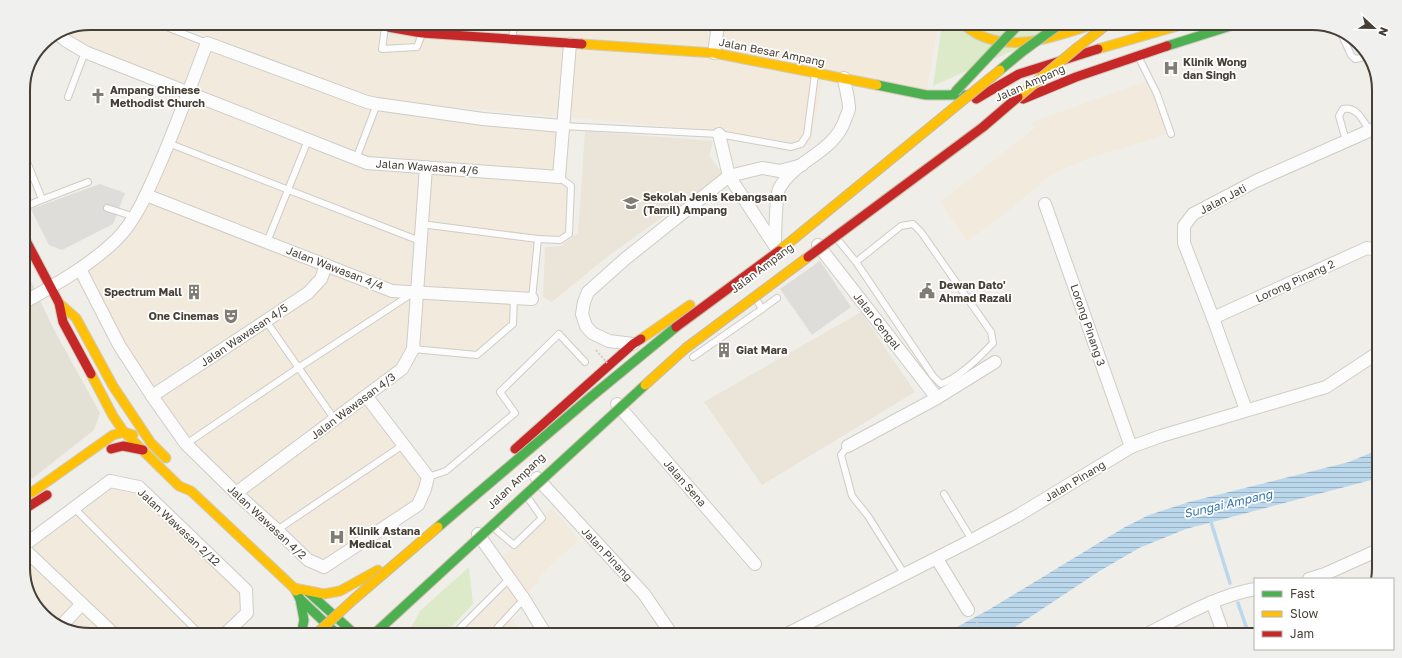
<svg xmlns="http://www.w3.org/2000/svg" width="1402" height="658" font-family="'Golos Text',sans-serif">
	<defs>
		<pattern id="water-rules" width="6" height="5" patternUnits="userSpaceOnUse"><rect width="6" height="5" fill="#bad7ec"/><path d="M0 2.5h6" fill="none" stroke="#99b0c0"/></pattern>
	</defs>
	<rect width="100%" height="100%" fill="#f0eee9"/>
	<!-- residential -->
	<polygon fill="#e3e0d6" points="23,264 53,328 100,413 94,430 33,478 23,481"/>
	<!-- commercial -->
	<g fill="#f2eadc">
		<polygon points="938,25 925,101 823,80 810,145 719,131 375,100 186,28"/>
		<polygon points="64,28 163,28 202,44 378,108 559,129 560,181 568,187 566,233 560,238 536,236 531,294 512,293 510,323 476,352 410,346 398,368 360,396 423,479 415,502 325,561 308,554 191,444 123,343 85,271 118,244 142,216 195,89 85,48 60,31"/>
		<polygon points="1147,81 1154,94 1168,134 1089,158 1052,174 997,220 967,241 940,202 1035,128 1032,122"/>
		<polygon points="115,487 137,491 241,592 242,611 217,635 90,635 64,630 34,606 23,573 23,555"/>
		<polygon points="552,508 579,540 538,577 540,580 507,613 525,635 450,635 505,580 495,564"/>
	</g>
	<!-- education -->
	<g fill="#eae5d8">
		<polygon points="585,131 713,141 709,156 723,174 608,256 552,302 543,297 545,247 560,246 578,233"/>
		<polygon points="861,312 915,392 762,485 704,402"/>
	</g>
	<!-- green -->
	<g fill="#dceaca">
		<polygon points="942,24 1074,24 933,86"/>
		<polygon points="469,567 473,604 444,635 407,635 420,611"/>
	</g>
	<!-- parking -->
	<g fill="#dfddd9">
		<polygon points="100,184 125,193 113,224 62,250 49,245 31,209"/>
		<polygon points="820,261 851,307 812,335 780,289"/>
	</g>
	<!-- water -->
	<polygon fill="url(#water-rules)" points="1375,451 1375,479 1186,529 1139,548 1098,572 1003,635 942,635 990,609 1125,527 1149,515 1189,502 1349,462"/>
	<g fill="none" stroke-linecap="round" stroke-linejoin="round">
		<!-- stream -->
		<g stroke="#bad7ec" stroke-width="3.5">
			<polyline points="1211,522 1230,583"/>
			<polyline points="1238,603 1249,635"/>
		</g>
		<defs>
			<g id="lane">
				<polyline points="385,27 382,49 417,47 422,34"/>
				<polyline points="169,28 207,43"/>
				<polyline points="1339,29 1351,55 1355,59 1361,58 1368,53"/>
				<polyline points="512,38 514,26"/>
				<polyline points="1138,56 1157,94 1171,134"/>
				<polyline points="68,97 85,52"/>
				<polyline points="562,126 719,134 791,147 801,144 807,135 815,74"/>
				<path d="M1346 141 1339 116 1343 109C1357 106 1363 121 1370 131"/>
				<polyline points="168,143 420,241"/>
				<polyline points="25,157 42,199"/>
				<polyline points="356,159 377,104"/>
				<polyline points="23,208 36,202 88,182"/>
				<polyline points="107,208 135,217"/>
				<polyline points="421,224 538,239"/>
				<path d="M838 240 856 262 933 376 941 384C960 377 979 358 993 343L991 332 921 232 913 224 901 226 856 262"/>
				<polyline points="267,242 308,140"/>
				<polyline points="532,299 538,239 560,240 569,234 571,186 559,177"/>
				<polyline points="762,309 777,298"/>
				<polyline points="266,321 335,420"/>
				<polyline points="413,349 477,355 513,324 514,298"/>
				<polyline points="693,357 762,309 756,299"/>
				<polyline points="186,444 298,368 413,293"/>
				<polyline points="848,446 841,455 852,496 868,516 905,575"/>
				<polyline points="428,477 446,471 515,413 500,392 559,334 585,362"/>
				<polyline points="944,494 972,540"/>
				<polyline points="74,508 201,635"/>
				<polyline points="495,529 514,545 542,518 528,498"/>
				<polyline points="277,530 403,445"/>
				<polyline points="498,627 524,599"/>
				<polyline points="453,635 509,579"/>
			</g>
			<g id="street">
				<polyline points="57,33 65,40 85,52 367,163 559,177 570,44"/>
				<polyline points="714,53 718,25"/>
				<polyline points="719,134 729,176 775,246"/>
				<polyline points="146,195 392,291 532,299"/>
				<polyline points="1045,204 1131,447"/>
				<polyline points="818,245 937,398"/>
				<path d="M775 246C775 237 776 194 779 189 795 159 833 154 845 120 846 116 849 112 849 108 849 99 845 87 844 78"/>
				<polyline points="80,269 119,345 152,396 186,444 236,493 277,530 308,560 324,567 418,505 425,489 428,477 367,397"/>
				<path d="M23 303C55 285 89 266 116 240 138 218 149 188 162 159 178 121 192 82 207 43L367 102 377 104 483 119 562 126"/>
				<polyline points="1213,318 1367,248 1377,250"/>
				<polyline points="633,344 609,341 592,333 586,326 582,314 584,302 588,292 625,259 729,176 762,168 780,171 802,165"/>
				<polyline points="152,396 308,293 321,279 326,265"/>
				<polyline points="617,404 755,564"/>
				<polyline points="1246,410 1213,318 1184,243 1184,226 1193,214 1256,181 1378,127"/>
				<polyline points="848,446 937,398 995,362"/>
				<polyline points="537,478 644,594 672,635"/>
				<polyline points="236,493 402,369 413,349 426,167"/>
				<polyline points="478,534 524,599 546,635"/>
				<polyline points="23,546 110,481 139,487 246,590 247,613 224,635"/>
				<polyline points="23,548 115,635"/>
				<polyline points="937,559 968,610"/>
				<polyline points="1309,579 1325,574 1374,552"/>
				<polyline points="1212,602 1224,635"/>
				<polyline points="60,627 82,604"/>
				<polyline points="785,635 972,540 1017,516 1131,447 1161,436 1326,387 1376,354"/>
				<path d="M1145 635C1181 617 1216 596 1255 589"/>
			</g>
			<g id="fast">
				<polyline points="1167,46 1240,23"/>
				<polyline points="877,85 926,95 969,95"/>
				<polyline points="296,591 300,599 338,635"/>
				<polyline points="307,591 356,635"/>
				<polyline points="300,599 304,620 301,635"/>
			</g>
			<g id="slow">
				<path d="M962 24C967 27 972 31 977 34 1014 53 1058 36 1094 24"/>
				<polyline points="582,44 714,53 877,85"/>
				<polyline points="1098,49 1188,23"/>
				<polyline points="59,303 76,318 113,386 151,443 166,458"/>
				<polyline points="641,339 690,305"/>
				<polyline points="91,374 113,416 124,432 179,486 191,491 294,588 296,591"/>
				<polyline points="23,497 31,493 113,435 124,432 133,435"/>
				<polyline points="294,588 324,594 340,591 378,570"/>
			</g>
			<g id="jam">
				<polyline points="388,27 422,33 582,44"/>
				<polyline points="976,99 1019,74 1098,49"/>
				<polyline points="1023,99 1076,77 1167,46"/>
				<polyline points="23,235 59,303 63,322 91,374"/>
				<polyline points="111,449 123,446 143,450"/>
				<polyline points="515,449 633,344 641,339"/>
				<polyline points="23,510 47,495"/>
			</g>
		</defs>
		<!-- lane casing -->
		<use href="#lane" stroke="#ceccc7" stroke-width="8"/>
		<!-- street casing -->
		<use href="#street" stroke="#ceccc7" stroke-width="14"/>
		<!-- fast casing -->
		<use href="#fast" stroke="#cecbc0" stroke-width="11"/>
		<!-- slow casing -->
		<use href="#slow" stroke="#cecbc0" stroke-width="11"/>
		<!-- jam casing -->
		<use href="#jam" stroke="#cecbc0" stroke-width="11"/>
		<!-- path -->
		<polyline stroke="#d0ceca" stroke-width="2" stroke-dasharray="2 2" stroke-linecap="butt" points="974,618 987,635"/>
		<!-- lane -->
		<use href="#lane" stroke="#fdfcfc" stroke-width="6"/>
		<!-- street -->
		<use href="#street" stroke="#fdfcfc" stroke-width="12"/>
		<!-- fast -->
		<use href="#fast" stroke="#4caf50" stroke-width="9"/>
		<!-- slow -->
		<use href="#slow" stroke="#ffc107" stroke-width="9"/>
		<!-- jam -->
		<use href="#jam" stroke="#c62828" stroke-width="9"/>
		<defs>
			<g id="fast-bridge">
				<polyline points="1000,70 1023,51 1060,24"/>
				<polyline points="955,92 1019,24"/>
				<polyline points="438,527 592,396 676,327"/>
				<polyline points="373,635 645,385"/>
			</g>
			<g id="slow-bridge">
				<polyline points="1018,97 1078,47 1108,24"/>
				<polyline points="779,251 1000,70"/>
				<polyline points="645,385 686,348 808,257"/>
				<polyline points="315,635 353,600 438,527"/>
			</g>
			<g id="jam-bridge">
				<polyline points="808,257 983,127 1018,97"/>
				<polyline points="676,327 779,251"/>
			</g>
		</defs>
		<!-- fast-bridge casing -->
		<use href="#fast-bridge" stroke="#c7bba5" stroke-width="11" stroke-linecap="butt"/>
		<!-- slow-bridge casing -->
		<use href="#slow-bridge" stroke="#c7bba5" stroke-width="11" stroke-linecap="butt"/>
		<!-- jam-bridge casing -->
		<use href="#jam-bridge" stroke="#c7bba5" stroke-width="11" stroke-linecap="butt"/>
		<!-- path-bridge -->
		<polyline stroke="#d0ceca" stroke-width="2" stroke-dasharray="2 2" stroke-linecap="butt" points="596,350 607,363"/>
		<!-- fast-bridge -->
		<use href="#fast-bridge" stroke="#4caf50" stroke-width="9"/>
		<!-- slow-bridge -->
		<use href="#slow-bridge" stroke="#ffc107" stroke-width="9"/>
		<!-- jam-bridge -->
		<use href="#jam-bridge" stroke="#c62828" stroke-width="9"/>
	</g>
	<!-- icons -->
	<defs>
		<symbol id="hospital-bare" viewBox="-9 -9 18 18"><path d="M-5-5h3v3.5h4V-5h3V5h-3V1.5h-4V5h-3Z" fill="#817c74" stroke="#fff" stroke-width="2.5" paint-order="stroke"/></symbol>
		<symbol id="church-bare" viewBox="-9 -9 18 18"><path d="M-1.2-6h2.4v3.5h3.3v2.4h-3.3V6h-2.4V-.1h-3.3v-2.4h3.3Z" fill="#817c74" stroke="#fff" stroke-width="2.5" paint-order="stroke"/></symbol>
		<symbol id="school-bare" viewBox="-9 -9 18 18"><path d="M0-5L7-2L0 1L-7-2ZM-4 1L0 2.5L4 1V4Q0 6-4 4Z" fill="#817c74" stroke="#fff" stroke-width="2.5" paint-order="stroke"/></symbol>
		<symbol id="civic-bare" viewBox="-9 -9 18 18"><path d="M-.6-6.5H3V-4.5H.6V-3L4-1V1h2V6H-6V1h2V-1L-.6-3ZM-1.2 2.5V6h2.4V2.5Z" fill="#817c74" stroke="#fff" stroke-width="2.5" paint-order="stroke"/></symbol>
		<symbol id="building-bare" viewBox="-9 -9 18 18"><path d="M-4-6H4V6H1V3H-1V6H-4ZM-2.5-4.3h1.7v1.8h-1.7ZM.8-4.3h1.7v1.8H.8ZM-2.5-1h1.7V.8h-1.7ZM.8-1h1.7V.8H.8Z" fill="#817c74" stroke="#fff" stroke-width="2.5" paint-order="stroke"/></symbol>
		<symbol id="theatre-bare" viewBox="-9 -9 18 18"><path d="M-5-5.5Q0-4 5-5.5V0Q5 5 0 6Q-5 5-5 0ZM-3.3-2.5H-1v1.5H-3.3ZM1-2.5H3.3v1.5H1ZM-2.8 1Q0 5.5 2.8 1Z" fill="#817c74" stroke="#fff" stroke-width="2.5" paint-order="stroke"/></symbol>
	</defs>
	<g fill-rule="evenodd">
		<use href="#hospital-bare" x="1160" y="57" width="22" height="22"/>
		<use href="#church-bare" x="87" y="85" width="22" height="22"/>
		<use href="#school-bare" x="620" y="192" width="22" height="22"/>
		<use href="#civic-bare" x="916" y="280" width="22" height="22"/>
		<use href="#building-bare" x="183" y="281" width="22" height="22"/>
		<use href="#theatre-bare" x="220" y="305" width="22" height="22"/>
		<use href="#building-bare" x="713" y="339" width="22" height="22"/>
		<use href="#hospital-bare" x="326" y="526" width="22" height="22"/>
	</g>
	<g text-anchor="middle" stroke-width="3.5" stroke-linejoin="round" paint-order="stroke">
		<!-- street labels -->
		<g font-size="11" fill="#453f35" stroke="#fff">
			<text transform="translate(772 52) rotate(11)" y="4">Jalan Besar Ampang</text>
			<text transform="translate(1030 83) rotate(-24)" y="4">Jalan Ampang</text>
			<text transform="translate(427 167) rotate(4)" y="4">Jalan Wawasan 4/6</text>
			<text transform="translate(1223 199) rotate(-28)" y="4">Jalan Jati</text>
			<text transform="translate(335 268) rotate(21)" y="4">Jalan Wawasan 4/4</text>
			<text transform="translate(762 268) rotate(-37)" y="4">Jalan Ampang</text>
			<text transform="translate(1295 281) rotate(-25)" y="4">Lorong Pinang 2</text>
			<text transform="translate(877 321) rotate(52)" y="4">Jalan Cengal</text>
			<text transform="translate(1088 325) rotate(71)" y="4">Lorong Pinang 3</text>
			<text transform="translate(244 335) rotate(-34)" y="4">Jalan Wawasan 4/5</text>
			<text transform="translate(353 406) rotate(-37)" y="4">Jalan Wawasan 4/3</text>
			<text transform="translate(516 481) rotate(-44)" y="4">Jalan Ampang</text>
			<text transform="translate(1075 481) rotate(-31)" y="4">Jalan Pinang</text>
			<text transform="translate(685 483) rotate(49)" y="4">Jalan Sena</text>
			<text transform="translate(267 522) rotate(43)" y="4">Jalan Wawasan 4/2</text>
			<text transform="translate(179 527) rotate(43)" y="4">Jalan Wawasan 2/12</text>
			<text transform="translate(607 554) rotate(47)" y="4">Jalan Pinang</text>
		</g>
		<!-- poi labels -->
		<g font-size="11" font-weight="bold" fill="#453f35" stroke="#fff" text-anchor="start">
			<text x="1183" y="66">Klinik Wong<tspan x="1183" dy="13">dan Singh</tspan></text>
			<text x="110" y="94">Ampang Chinese<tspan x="110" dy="13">Methodist Church</tspan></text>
			<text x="643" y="201">Sekolah Jenis Kebangsaan<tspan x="643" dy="13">(Tamil) Ampang</tspan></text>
			<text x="939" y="289">Dewan Dato'<tspan x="939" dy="13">Ahmad Razali</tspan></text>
			<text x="182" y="296" text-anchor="end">Spectrum Mall</text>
			<text x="219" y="320" text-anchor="end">One Cinemas</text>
			<text x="736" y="354">Giat Mara</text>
			<text x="349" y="535">Klinik Astana<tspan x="349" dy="13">Medical</tspan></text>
		</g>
		<!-- water labels -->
		<g font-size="12" font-style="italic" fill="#3276ae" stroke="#fff">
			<text transform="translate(1228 504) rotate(-13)" y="4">Sungai Ampang</text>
		</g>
	</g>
	<!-- crop -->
	<path d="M0 0H1402V658H0ZM90 30H1312A60 60 0 0 1 1372 90V568A60 60 0 0 1 1312 628H90A60 60 0 0 1 30 568V90A60 60 0 0 1 90 30Z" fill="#f0f0ef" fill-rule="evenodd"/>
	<path fill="none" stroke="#453f35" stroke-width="2" d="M90 30H1312A60 60 0 0 1 1372 90V568A60 60 0 0 1 1312 628H90A60 60 0 0 1 30 568V90A60 60 0 0 1 90 30Z"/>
	<!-- legend -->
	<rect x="1254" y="578" width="140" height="72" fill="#ffffff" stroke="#b5b2ae"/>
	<rect x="1262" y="591" width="20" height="6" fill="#4caf50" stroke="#b5b2ae"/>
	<text x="1290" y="598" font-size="12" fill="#453f35">Fast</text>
	<rect x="1262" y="611" width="20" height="6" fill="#ffc107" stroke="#b5b2ae"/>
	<text x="1290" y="618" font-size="12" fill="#453f35">Slow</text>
	<rect x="1262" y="631" width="20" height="6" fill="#c62828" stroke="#b5b2ae"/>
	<text x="1290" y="638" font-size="12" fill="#453f35">Jam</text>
	<!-- north arrow -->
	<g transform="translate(1374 28) rotate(112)" stroke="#ffffff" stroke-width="3" paint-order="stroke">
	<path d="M0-3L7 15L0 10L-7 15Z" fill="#453f35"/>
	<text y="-6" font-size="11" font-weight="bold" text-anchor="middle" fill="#453f35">N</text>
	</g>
</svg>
